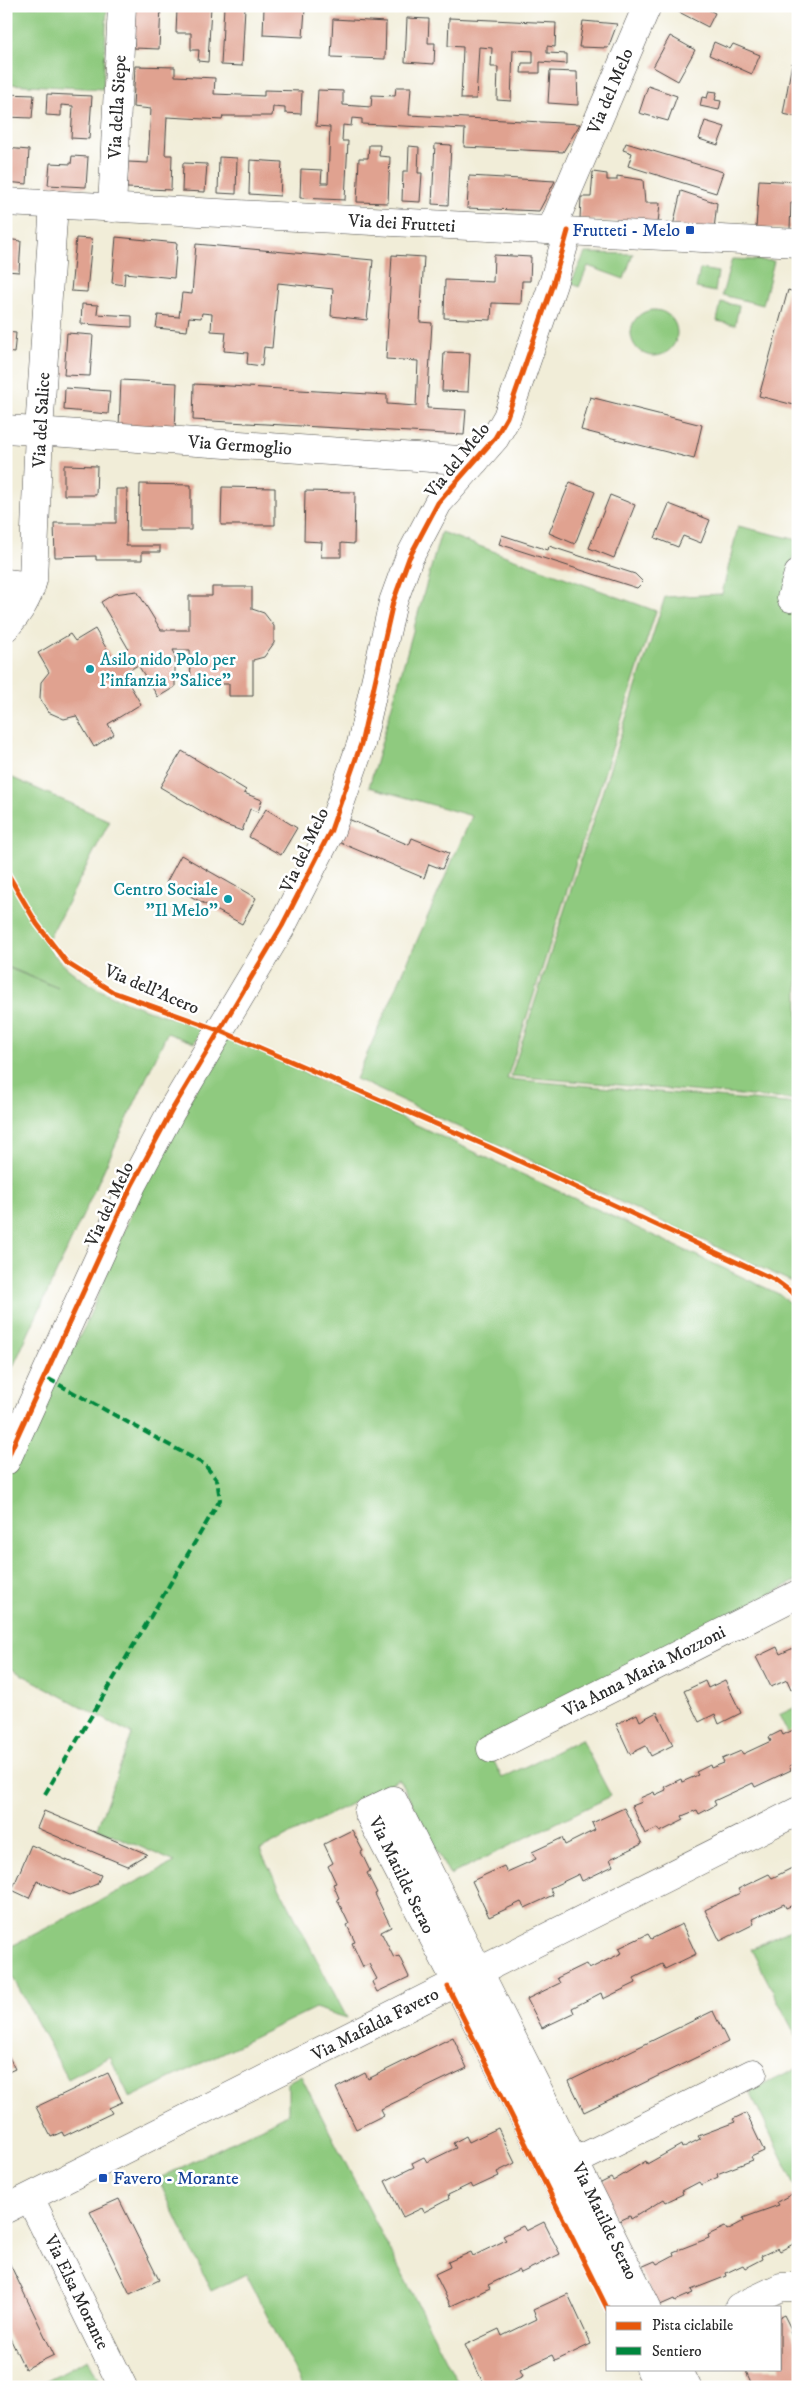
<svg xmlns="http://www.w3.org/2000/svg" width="804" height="2393" font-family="'IM FELL DW Pica',serif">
	<rect width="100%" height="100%" fill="#fff"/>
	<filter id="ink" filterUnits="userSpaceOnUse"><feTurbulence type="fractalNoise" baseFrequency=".02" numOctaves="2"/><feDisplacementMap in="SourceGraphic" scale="10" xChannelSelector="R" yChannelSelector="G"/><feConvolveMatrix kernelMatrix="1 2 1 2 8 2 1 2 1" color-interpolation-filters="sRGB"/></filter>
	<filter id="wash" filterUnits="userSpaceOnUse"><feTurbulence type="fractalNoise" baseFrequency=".0096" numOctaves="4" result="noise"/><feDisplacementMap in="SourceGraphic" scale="20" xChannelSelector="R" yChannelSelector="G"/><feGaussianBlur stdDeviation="1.12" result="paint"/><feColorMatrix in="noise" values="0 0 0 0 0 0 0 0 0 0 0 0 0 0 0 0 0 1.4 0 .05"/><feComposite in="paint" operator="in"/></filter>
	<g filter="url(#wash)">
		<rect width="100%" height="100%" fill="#f1edd8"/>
		<!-- green -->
		<g fill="#8fca7f" stroke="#5d7a55">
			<polygon points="6,6 107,6 103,89 6,84"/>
			<polygon points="585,253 633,254 624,279 588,266 579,287 571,283"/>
			<polygon points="732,259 774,261 763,305 722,295"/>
			<polygon points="700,269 718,272 715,292 696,288"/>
			<polygon points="721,302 739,306 735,325 717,321"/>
			<circle cx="654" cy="333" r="23"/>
			<polygon points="738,526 798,540 783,601 798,604 798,1100 511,1076 665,597 722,594"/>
			<polygon points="441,532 656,611 507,1079 798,1104 798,1287 792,1282 356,1079 472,816 369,787"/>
			<path d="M6 775 110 821 46 944C79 994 148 1009 202 1028L194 1043 167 1033 6 1382V967L58 988 6 966Z"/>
			<polygon points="226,1036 781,1295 798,1311 798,1580 484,1740 502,1778 581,1739 611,1796 450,1875 399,1779 260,1850 347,2018 315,2008 130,2098 110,2057 68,2079 12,1976 6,1974 6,1949 175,1862 97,1828 132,1734 6,1666 6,1478 86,1324 144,1182"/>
			<polygon points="798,1706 798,1753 779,1715"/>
			<polygon points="798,1926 798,2040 751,1949"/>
			<polygon points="798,2068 798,2191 750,2092"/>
			<polygon points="301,2076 460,2387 303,2387 246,2274 211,2291 158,2179 288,2114 288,2083"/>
			<polygon points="88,2359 102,2387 33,2387"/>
		</g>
		<g id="blocks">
			<!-- building -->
			<g fill="#e0a290">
				<polygon points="135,6 161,6 159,49 134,48"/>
				<polygon points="198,6 211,6 208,62 198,61 199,50 191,50 191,33 176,33 177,9 198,10"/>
				<polygon points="224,6 245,7 242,66 221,65"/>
				<polygon points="680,6 711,6 709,10 715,13 708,27 677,11"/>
				<polygon points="264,7 305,9 303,37 263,35"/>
				<polygon points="407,18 429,19 428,43 435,43 434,64 405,62"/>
				<polygon points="449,18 556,23 555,47 547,46 547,53 567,54 567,64 540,62 540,73 521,73 522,63 533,63 533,51 513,50 511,101 497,100 498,67 491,67 492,48 479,47 476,99 461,99 463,47 448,46"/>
				<polygon points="333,19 386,22 385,59 331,57"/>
				<polygon points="583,21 617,24 608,48 579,47"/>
				<polygon points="670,36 695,50 678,81 653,67"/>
				<polygon points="714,42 730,49 733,44 760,55 752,74 709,55"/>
				<polygon points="792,63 798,64 798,117 783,114"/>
				<polygon points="135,66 175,67 175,76 215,78 214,94 264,96 264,90 302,91 301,114 285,113 285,108 273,107 272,116 223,116 222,120 167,117 165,155 172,155 171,190 127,188 128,162 148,163 151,109 133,107"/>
				<polygon points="550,71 577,72 578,105 548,103"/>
				<polygon points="648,86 677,96 668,121 639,113"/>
				<polygon points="396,87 411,87 409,115 580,124 563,152 464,147 465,129 362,124 362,119 352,118 351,126 343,125 342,141 348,141 345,200 300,198 301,169 322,170 321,183 328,183 330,127 316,126 318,90 343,91 343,105 371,107 372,95 395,96"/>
				<polygon points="709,91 717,92 715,100 721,101 719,110 700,106 702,97 707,98"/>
				<polygon points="6,94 34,95 32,118 6,117"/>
				<polygon points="47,94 92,96 89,139 71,138 73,106 61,105 61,116 46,115"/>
				<polygon points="705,121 725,127 718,145 699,139"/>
				<polygon points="626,143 723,172 716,193 628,166 632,153 623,150"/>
				<polygon points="435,144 451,145 448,205 432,204"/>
				<polygon points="369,145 380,145 379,156 390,157 388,203 357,202 359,158 368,158"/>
				<polygon points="409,146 419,147 418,173 422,173 420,202 402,201 403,171 408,171"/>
				<polygon points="6,148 29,150 27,184 6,182"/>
				<polygon points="72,156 88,157 86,187 48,185 50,163 71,164"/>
				<polygon points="219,157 237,158 236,194 218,193"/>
				<polygon points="250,160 282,162 280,196 249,194"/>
				<polygon points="183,163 207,164 205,192 182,191"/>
				<polygon points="593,172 607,174 607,180 617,180 617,176 643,180 645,203 660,203 658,224 580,219 581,197 591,197"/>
				<polygon points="469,176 555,181 539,211 467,208"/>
				<polygon points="759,180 798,182 798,203 791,203 790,229 756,228"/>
				<polygon points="681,191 717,203 714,229 673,226"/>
				<polygon points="116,237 177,243 174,278 125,273 124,285 112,283"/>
				<polygon points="76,238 92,239 87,292 71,291"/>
				<polygon points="6,239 21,241 19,272 6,271"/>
				<polygon points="196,244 373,260 367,320 331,316 333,289 278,283 272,348 264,347 262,366 247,364 248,353 224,351 226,332 211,331 212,314 202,313 201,318 189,317 187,331 156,328 158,315 179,317 182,293 192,294"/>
				<polygon points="392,255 424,257 420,322 432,323 427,408 466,410 464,435 193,420 194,384 387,395 387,404 416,406 418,361 386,359"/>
				<polygon points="494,255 531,257 530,281 522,281 521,304 492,303 491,320 444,318 445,280 493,282"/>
				<polygon points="788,290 798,293 798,406 759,396"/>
				<polygon points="82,304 98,305 97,314 132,316 132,327 81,324"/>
				<polygon points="6,332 16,333 14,353 6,352"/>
				<polygon points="67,333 93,335 90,376 64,375"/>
				<polygon points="444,352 470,353 468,392 442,391"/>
				<polygon points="121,380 177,383 175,430 119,427"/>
				<polygon points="65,388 110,391 108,414 64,410"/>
				<polygon points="590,397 702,425 694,459 581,430"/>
				<polygon points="6,453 8,453 9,483 6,483"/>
				<polygon points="64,465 97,466 96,495 64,495"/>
				<polygon points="570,482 595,492 575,544 549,533"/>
				<polygon points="140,484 191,485 191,530 139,530"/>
				<polygon points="222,487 275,488 275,525 221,525"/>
				<polygon points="116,489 127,489 126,546 160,546 160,552 142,552 142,560 96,560 96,556 55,557 54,523 116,523"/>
				<polygon points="305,491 355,492 354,544 341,543 341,557 321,557 322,542 304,541"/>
				<polygon points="610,495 635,505 614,558 589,548"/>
				<polygon points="669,504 710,520 701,543 683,536 678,547 655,538"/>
				<polygon points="502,535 548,550 549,546 635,574 643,582 637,588 499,544"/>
				<polygon points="212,587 252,587 252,609 264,613 274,626 274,643 264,657 253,660 253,696 229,696 229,684 191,684 190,650 173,650 175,654 175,687 158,697 138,665 123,674 141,704 108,724 114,734 94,747 76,716 64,719 48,712 40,698 41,682 49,672 38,653 70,634 75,641 95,629 112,658 128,648 101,602 114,594 137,591 161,630 189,630 189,596 212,596"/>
				<polygon points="182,751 246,790 244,793 262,800 258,812 250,809 242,831 225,825 160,787"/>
				<polygon points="266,809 297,828 281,855 249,837"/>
				<polygon points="346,818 409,845 412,838 449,853 442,869 429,864 424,878 336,841"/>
				<polygon points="181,855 256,898 242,924 166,883"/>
				<polygon points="798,1646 798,1686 791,1689 787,1680 771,1687 756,1657 777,1647 780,1654"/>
				<polygon points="725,1680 741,1713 719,1724 715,1714 699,1722 684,1691 705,1681 708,1688"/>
				<polygon points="657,1712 673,1745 651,1756 646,1746 630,1754 616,1724 637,1714 640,1721"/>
				<polygon points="793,1730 798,1741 798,1762 789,1766 791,1770 755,1787 753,1783 714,1801 716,1805 699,1814 697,1810 682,1816 684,1820 660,1832 658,1828 645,1834 632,1806 642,1802 640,1798 654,1792 655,1795 666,1790 664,1787 681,1779 682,1782 698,1775 696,1772 710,1765 711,1768 724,1763 722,1759 741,1751 743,1754 771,1741 769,1737 781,1731 783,1735"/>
				<polygon points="624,1808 642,1844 610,1859 613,1866 582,1881 579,1874 550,1888 553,1895 525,1908 521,1902 489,1917 472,1881 504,1866 507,1872 536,1859 532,1852 562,1838 565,1845 595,1830 592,1823"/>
				<polygon points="44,1811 104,1836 147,1854 127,1866 98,1854 37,1828"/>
				<polygon points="352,1830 363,1851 361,1852 370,1871 367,1873 377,1893 375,1894 391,1927 381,1932 394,1958 399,1956 409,1977 377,1992 372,1982 377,1979 369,1964 363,1967 352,1943 355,1942 347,1925 349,1924 337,1899 339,1898 333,1884 336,1883 328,1866 333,1863 324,1844"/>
				<polygon points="31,1845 101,1875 97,1884 70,1895 37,1881 29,1898 12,1890"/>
				<polygon points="798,1865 798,1903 786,1908 784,1904 752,1919 754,1924 720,1941 705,1910 740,1893 738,1889 769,1874 772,1878"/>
				<polygon points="682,1924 696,1954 665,1969 662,1964 634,1978 636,1983 603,1999 601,1993 572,2008 574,2013 542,2028 527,1999 560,1983 557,1978 586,1964 589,1969 622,1953 619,1948 648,1934 651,1939"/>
				<polygon points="713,2011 728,2042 584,2112 569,2081"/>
				<polygon points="453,2037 467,2068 381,2109 384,2115 356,2129 336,2088 365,2073 368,2079"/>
				<polygon points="6,2051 15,2069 6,2073"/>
				<polygon points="108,2073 122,2102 109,2108 112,2113 64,2136 62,2132 51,2137 36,2107"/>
				<polygon points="746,2113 764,2151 751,2157 753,2160 717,2174 718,2177 701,2185 699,2182 682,2191 683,2194 666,2202 664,2199 631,2219 630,2216 617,2222 599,2184 611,2178 613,2181 646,2161 647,2164 681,2145 682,2148 700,2139 698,2136 735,2122 733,2119"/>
				<polygon points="498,2128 515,2163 497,2172 499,2176 473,2188 471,2184 448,2195 449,2199 424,2212 422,2208 403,2217 385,2181 414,2167 412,2163 424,2157 427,2162 456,2148 453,2143 466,2136 469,2142"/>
				<polygon points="792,2194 798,2205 797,2242 780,2251 778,2248 761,2256 762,2259 745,2268 743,2265 726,2273 727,2276 691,2290 693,2293 675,2301 674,2299 658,2306 639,2268 655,2261 657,2264 674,2255 673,2252 709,2238 708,2235 725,2227 727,2230 744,2221 743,2218 779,2205 777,2202"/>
				<polygon points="119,2199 159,2280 130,2294 90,2212"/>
				<polygon points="544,2222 560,2254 521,2273 519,2270 488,2285 490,2288 451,2306 435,2274 450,2267 448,2262 471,2252 473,2256 506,2240 503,2236 523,2226 526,2231"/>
				<polygon points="6,2256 54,2355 25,2369 6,2330"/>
				<polygon points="568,2294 591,2344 555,2361 552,2355 520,2370 523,2376 501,2387 485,2387 465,2345 499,2329 502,2336 537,2319 533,2310"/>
				<polygon points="784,2315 792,2331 790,2332 798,2348 798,2387 753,2387 745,2369 780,2369 780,2317"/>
			</g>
		</g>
	</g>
	<g filter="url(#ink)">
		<use href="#blocks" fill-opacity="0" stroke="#494845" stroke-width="1"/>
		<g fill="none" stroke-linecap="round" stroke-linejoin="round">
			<defs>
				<g id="minor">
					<polyline points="6,202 798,243"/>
					<polyline points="112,208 122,6"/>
					<polyline points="551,230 647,6"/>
					<polyline points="6,429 475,461"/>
					<polyline points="6,583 31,586"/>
					<polyline points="791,598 798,574"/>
					<path d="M6 627C19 612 28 599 33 580L39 431 54 204"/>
					<polyline points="6,1461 132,1185 172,1110 282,926 331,830 361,744 393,602 409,558 438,503 495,438 507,417 553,284 568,231"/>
					<polyline points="491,1749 798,1594"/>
					<polyline points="560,2169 753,2073"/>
					<polyline points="30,2198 123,2387"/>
					<polyline points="6,2209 798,1811"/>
					<polyline points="619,2307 457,1983 368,1812 393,1800 647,2307"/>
					<polyline points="739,2307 781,2287 798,2287"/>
					<polyline points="650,2369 659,2387"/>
					<polyline points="678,2369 687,2387"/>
				</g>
			</defs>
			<!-- minor casing -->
			<use href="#minor" stroke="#494845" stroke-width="29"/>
			<!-- minor -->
			<use href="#minor" stroke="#fff" stroke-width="28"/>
			<!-- quiet -->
			<polyline stroke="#00873e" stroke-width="4" stroke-dasharray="8 4" stroke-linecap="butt" points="45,1794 220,1500 217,1480 204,1464 45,1377"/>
			<defs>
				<g id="cycleway">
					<polyline points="6,871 37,924 67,963 113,992 221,1031 487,1146 775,1280 798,1297"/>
					<polyline points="6,1461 132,1185 172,1110 282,926 331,830 361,744 393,602 409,558 438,503 495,438 507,417 553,284 568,231"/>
					<polyline points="448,1987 608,2310"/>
				</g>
			</defs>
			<!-- cycleway casing -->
			<use href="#cycleway" stroke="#fff" stroke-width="8"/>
			<!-- cycleway -->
			<use href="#cycleway" stroke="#e8590c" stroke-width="5"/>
		</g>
	</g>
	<!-- markers -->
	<g fill="#1a4fb4" stroke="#fff" stroke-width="2">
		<rect x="685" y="225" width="10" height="10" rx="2.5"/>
		<rect x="98" y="2173" width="10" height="10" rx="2.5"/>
	</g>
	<g fill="#0f9aa8" stroke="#fff" stroke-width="2">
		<circle cx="90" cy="669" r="5"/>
		<circle cx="228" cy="899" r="5"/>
	</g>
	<g text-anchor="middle" stroke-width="5" stroke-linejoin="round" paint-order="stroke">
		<!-- street labels -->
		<g font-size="18" fill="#2b2b2b" stroke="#fff">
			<text transform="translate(610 91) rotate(-67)" y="6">Via del Melo</text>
			<text transform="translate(117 107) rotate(-87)" y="6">Via della Siepe</text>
			<text transform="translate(402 223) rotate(3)" y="6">Via dei Frutteti</text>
			<text transform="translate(41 420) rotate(-87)" y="6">Via del Salice</text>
			<text transform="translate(240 445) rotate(4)" y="6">Via Germoglio</text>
			<text transform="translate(457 460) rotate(-51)" y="6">Via del Melo</text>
			<text transform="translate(304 850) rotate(-65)" y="6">Via del Melo</text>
			<text transform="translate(152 989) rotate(23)" y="6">Via dell'Acero</text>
			<text transform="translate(109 1204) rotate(-65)" y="6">Via del Melo</text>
			<text transform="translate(644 1671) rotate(-27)" y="6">Via Anna Maria Mozzoni</text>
			<text transform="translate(402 1875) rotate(64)" y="6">Via Matilde Serao</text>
			<text transform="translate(375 2024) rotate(-27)" y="6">Via Mafalda Favero</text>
			<text transform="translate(605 2221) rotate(64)" y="6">Via Matilde Serao</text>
			<text transform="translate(77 2292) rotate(64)" y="6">Via Elsa Morante</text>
		</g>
		<!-- transit labels -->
		<g font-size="18" fill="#164399" stroke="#fff" text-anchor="end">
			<text x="680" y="236">Frutteti - Melo</text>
			<text x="113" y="2184" text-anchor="start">Favero - Morante</text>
		</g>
		<!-- culture labels -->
		<g font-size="18" fill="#0d838f" stroke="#fff" text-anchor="start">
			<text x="100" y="665">Asilo nido Polo per<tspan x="100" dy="21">l'infanzia "Salice"</tspan></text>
			<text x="218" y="895" text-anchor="end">Centro Sociale<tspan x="218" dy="21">"Il Melo"</tspan></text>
		</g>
	</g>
	<!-- margin -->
	<rect width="804" height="2393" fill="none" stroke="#fff" stroke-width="25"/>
	<!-- legend -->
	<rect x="606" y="2306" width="175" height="65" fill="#ffffff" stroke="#aaaaaa"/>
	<rect x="616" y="2322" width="25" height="8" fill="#e8590c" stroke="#aaaaaa"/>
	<text x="652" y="2330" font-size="15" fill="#2b2b2b">Pista ciclabile</text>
	<rect x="616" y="2347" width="25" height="8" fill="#00873e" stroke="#aaaaaa"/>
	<text x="652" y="2356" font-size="15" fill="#2b2b2b">Sentiero</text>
</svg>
